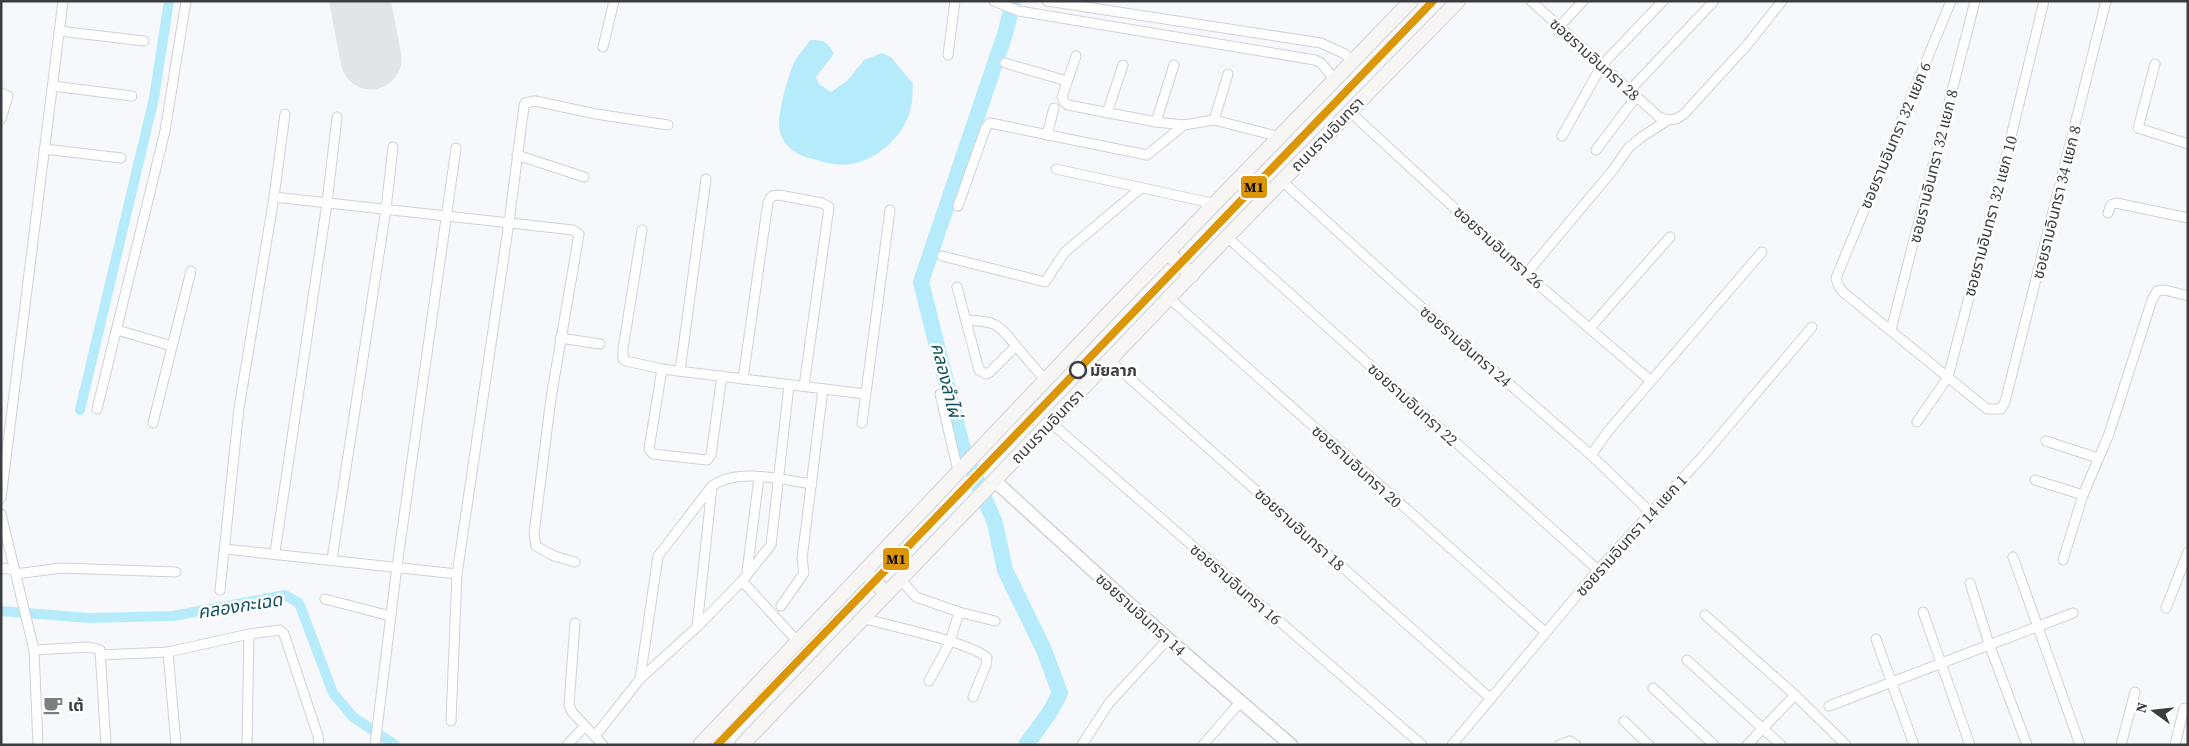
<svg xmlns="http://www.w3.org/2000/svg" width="2189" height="746" font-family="'Source Serif 4','Noto Sans Thai',serif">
	<rect width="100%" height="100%" fill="#f6f8fb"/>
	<!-- water -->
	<path fill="#b6ebfc" d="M810 40C823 40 828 42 834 54L816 77 819 84 831 92 847 81 864 60 882 53 891 57 913 84C912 92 913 100 911 107 906 134 878 160 851 164 837 166 826 163 813 159 798 156 784 147 780 132 776 116 787 81 793 65 797 56 805 48 810 40Z"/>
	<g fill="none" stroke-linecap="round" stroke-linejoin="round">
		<!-- canal -->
		<g stroke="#b6ebfc" stroke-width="10">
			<polyline points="80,410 154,98 169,1"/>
			<polyline points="1,611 89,618 173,616 285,595 299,603 333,693 353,717 395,745"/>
		</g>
		<!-- river -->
		<polyline stroke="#b6ebfc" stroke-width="16" points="1013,1 1006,31 921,282 962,446 995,523 1005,570 1044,650 1060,693 1050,712 1026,745"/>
		<!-- runway -->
		<polyline stroke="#e2e4e6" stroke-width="61" points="360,1 371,59"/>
		<defs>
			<g id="street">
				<polyline points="994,1 1019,11 1315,60 1321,63 1335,80"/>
				<polyline points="1047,1 1321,43 1345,54 1352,62"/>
				<polyline points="1531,1 1659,117 1668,120"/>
				<polyline points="1951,1 1836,278 1838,285 1843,292 1987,409 2001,409 2005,402 2106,1"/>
				<polyline points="1560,26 1583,1"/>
				<polyline points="59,31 144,41"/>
				<polyline points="603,47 614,1"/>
				<polyline points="948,55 955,1"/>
				<polyline points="1076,56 1062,97 1064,102 1068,105 1156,122 1184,125 1214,120 1280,137"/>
				<polyline points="1005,63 1067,81"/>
				<polyline points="2155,64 2138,128 2188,144"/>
				<polyline points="53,86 132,96"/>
				<polyline points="1630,90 1714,1"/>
				<polyline points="1,93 8,96 1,119"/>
				<polyline points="1349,111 1526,274 1651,381"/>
				<polyline points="1107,113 1123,65"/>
				<polyline points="1214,120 1228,74"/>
				<polyline points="1156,122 1174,65"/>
				<polyline points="1047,135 1054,108"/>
				<polyline points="1562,136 1602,65 1663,1"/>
				<polyline points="44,149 121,158"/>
				<polyline points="1596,150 1636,97"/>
				<polyline points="517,155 584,177"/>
				<polyline points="1056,169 1216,204"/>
				<polyline points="1282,181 1429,314 1591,455 1650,512"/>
				<polyline points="274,197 573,230 579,234 551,398 534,534 536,546 554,556 575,562"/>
				<polyline points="958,206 986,127 990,123 1147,155 1184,125"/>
				<polyline points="2108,213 2111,205 2116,203 2188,218"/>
				<polyline points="642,230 623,349 623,359 626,361 662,369 865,394"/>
				<polyline points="1227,237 1598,570"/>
				<polyline points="942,256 1045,282 1065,252 1141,188"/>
				<polyline points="1526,274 1613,170 1629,147 1643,136 1668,120 1676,119 1684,114 1747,45 1782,1"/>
				<polyline points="957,287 979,370 986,374 990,372 1016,346 1045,380"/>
				<polyline points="1169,298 1545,632"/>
				<path d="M966 320C996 322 997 322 1016 346"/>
				<polyline points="1590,328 1670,237"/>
				<polyline points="117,330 172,346"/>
				<polyline points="1891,330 1975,1"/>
				<polyline points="560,338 600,344"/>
				<polyline points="1110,361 1490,698"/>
				<polyline points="662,369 649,449 653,454 707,460 711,455 722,376"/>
				<polyline points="680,371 706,179"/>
				<polyline points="743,379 768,202 772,196 779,195 822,203 829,207 804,386"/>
				<polyline points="940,394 958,471"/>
				<polyline points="97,409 165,131 186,1"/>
				<polyline points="1050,422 1422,745"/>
				<polyline points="1917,422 1948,377 2007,153 2044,1"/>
				<polyline points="153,423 191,271"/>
				<polyline points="862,423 890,210"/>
				<polyline points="2046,441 2098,458"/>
				<polyline points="1591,455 1609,430 1762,252"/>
				<polyline points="2035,480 2083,495"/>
				<polyline points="1,498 63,1"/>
				<polyline points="1,514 34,650 38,745"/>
				<polyline points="225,549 457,574"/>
				<polyline points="275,552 327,203 337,117"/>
				<polyline points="2013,557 2080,745"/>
				<polyline points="332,559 386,209 393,147"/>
				<polyline points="2063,560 2083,495 2109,434 2152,300 2157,291 2165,290 2188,296"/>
				<polyline points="1,568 15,570"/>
				<polyline points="747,572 759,477"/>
				<polyline points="16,574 61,568 176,572"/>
				<polyline points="900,579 916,597 959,612"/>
				<polyline points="742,581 798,642"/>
				<polyline points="1970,583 1989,644 2027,745"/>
				<polyline points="220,590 239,408 274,197 285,114"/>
				<polyline points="325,599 390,616"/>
				<polyline points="781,606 804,573 802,559 823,389"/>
				<polyline points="2166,608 2188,552"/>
				<polyline points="1923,612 1970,745"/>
				<polyline points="1705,615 1795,695 1846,745"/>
				<path d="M862 618C886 625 974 643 987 658L986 665 973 697"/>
				<polyline points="575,623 569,705 572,712 603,745"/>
				<polyline points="697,627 712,486"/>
				<polyline points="1876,639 1914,745"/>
				<polyline points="34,650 89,647 100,650 106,745"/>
				<polyline points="168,652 176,745"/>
				<polyline points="100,655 168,652 249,634 280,630 284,634 318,736 319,745"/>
				<polyline points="1687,660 1781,745"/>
				<path d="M640 679 658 556 712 486C738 467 782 480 812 484"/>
				<polyline points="929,681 950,642 959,612 995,621"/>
				<polyline points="1653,688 1714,745"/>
				<polyline points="1829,706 2073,613"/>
				<polyline points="451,721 457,574 509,222 524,106 525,103 535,101 596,114 668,125"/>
				<polyline points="1624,721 1649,745"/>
				<polyline points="595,736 640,679 697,627 742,581 771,545 789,385"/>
				<polyline points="247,745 249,634"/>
				<polyline points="375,745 397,566 456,148"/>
				<polyline points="567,745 585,726"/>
				<polyline points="1082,745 1109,703 1168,639"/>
				<polyline points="1203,745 1241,701"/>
				<polyline points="1452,745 1598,570 1703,456 1812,327"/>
				<polyline points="1559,745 1570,741 1576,745"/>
				<polyline points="1747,745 1795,695"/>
				<polyline points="2121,745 2135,692"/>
				<polyline points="2175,745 2184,708"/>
			</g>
			<polyline id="secondary" points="995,481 1168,639 1291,745"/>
			<g id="primary">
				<polyline points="1168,253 1192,275"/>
				<polyline points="865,572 886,593"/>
				<polyline points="700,745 1106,316 1411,1"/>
				<polyline points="742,745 1227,237 1458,1"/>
			</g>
		</defs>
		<!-- street casing -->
		<use href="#street" stroke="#d1d2d5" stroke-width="11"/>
		<!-- secondary casing -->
		<use href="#secondary" stroke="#d1d2d5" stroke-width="15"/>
		<!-- primary casing -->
		<use href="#primary" stroke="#d1d2d3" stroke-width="16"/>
		<!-- street -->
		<use href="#street" stroke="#fefefe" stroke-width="9"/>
		<!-- secondary -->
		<use href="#secondary" stroke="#fefefe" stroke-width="12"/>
		<!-- primary -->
		<use href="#primary" stroke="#f8f5f5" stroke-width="14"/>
		<defs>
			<polyline id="metro-1" points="717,745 1433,1"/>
		</defs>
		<!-- metro-1 casing -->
		<use href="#metro-1" stroke="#fff" stroke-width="11"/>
		<!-- metro-1 -->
		<use href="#metro-1" stroke="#db960a" stroke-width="8"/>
	</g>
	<!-- icons -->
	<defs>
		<symbol id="cafe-bare" viewBox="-9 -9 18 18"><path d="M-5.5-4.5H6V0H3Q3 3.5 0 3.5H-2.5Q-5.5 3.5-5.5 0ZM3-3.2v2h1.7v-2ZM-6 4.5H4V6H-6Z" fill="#7d7e81" stroke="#fff" stroke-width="2.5" paint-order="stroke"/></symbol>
	</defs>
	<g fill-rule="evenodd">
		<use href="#cafe-bare" x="39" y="691" width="28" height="28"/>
	</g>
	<!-- markers -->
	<circle fill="#fff" stroke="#3c3d40" stroke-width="2.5" cx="1078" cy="370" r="8"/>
	<g text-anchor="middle" stroke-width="5" stroke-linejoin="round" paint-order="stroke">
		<!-- street labels -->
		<g font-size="16" fill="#3c3d40" stroke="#fff">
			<text transform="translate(1595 59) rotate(42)" y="6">ซอยรามอินทรา 28</text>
			<text transform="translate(1327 134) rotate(-46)" y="6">ถนนรามอินทรา</text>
			<text transform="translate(1895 135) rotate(-67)" y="6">ซอยรามอินทรา 32 แยก 6</text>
			<text transform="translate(1933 166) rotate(-76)" y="6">ซอยรามอินทรา 32 แยก 8</text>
			<text transform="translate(2056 202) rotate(-76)" y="6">ซอยรามอินทรา 34 แยก 8</text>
			<text transform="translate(1990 216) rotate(-75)" y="6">ซอยรามอินทรา 32 แยก 10</text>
			<text transform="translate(1499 247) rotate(42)" y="6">ซอยรามอินทรา 26</text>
			<text transform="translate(1466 346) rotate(41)" y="6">ซอยรามอินทรา 24</text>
			<text transform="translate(1413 404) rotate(42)" y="6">ซอยรามอินทรา 22</text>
			<text transform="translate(1047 426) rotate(-46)" y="6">ถนนรามอินทรา</text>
			<text transform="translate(1357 466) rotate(42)" y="6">ซอยรามอินทรา 20</text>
			<text transform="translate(1300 529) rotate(42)" y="6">ซอยรามอินทรา 18</text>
			<text transform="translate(1631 535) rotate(-48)" y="6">ซอยรามอินทรา 14 แยก 1</text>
			<text transform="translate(1236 584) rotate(41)" y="6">ซอยรามอินทรา 16</text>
			<text transform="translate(1141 614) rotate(42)" y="6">ซอยรามอินทรา 14</text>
		</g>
		<!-- stop labels -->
		<g font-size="16" font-weight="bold" fill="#3c3d40" stroke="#fff" text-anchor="start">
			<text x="1090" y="376">มัยลาภ</text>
		</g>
		<!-- poi labels -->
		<g font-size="16" font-weight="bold" fill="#3c3d40" stroke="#fff" text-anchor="start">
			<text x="68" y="711">เต้</text>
		</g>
		<!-- water labels -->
		<g font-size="18" font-style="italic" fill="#0d4f60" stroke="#fff">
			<text transform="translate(946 380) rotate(76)" y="6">คลองลำไผ่</text>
			<text transform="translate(240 606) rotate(-9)" y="6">คลองกะเฉด</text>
		</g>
	</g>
	<g stroke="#fff" stroke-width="2">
		<rect x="1240" y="175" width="28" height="24" rx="5" fill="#db960a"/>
		<rect x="882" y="547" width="28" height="24" rx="5" fill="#db960a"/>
	</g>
	<g font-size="14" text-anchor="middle" font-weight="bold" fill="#111">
		<text x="1254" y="192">M1</text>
		<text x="896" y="564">M1</text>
	</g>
	<!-- border -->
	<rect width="2189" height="746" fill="none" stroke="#3c3d40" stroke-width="5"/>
	<!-- north arrow -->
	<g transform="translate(2154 711) rotate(285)" stroke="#ffffff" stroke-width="4" paint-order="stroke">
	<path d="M0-4L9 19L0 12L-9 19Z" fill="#3c3d40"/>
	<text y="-8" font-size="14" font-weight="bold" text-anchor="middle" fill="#3c3d40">N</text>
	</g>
</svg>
